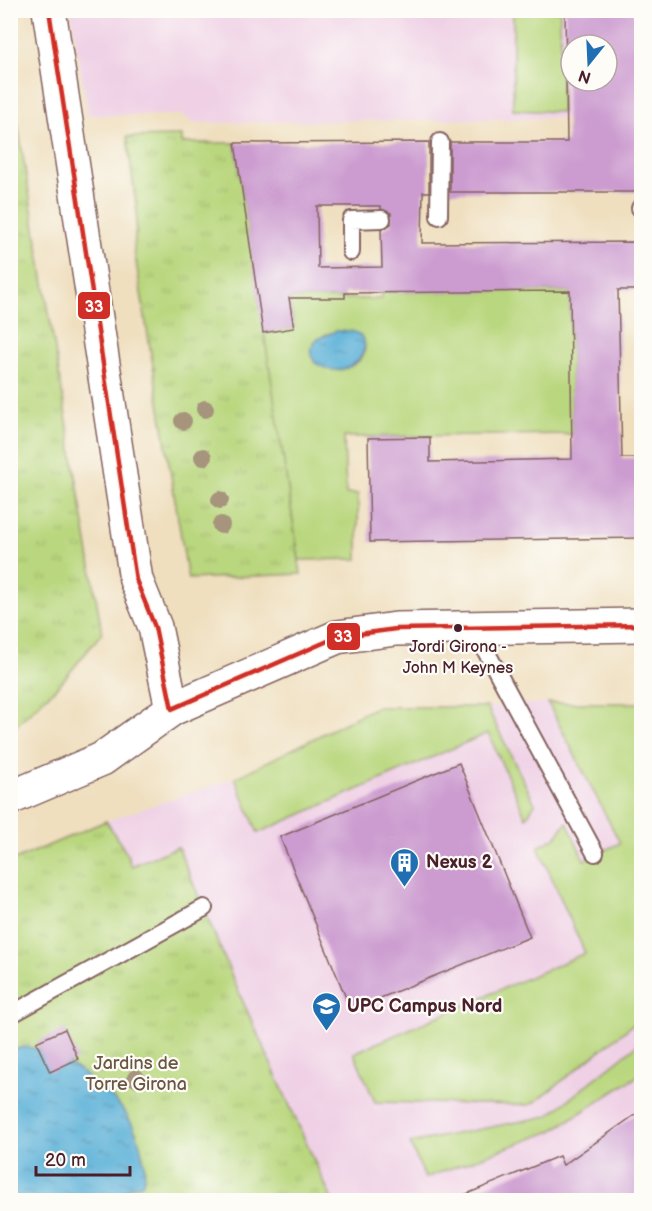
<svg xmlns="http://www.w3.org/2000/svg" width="652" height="1211" font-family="'Balsamiq Sans',sans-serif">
	<defs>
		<pattern id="park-tufts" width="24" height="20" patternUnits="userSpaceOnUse" patternTransform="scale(1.5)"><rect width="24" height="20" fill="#b9d77e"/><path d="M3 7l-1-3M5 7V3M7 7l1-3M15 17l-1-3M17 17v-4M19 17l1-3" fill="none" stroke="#a1b86d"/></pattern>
		<pattern id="water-ripples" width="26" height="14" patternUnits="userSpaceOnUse" patternTransform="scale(1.5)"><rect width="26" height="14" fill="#5bb1d8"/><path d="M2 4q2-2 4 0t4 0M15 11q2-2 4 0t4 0" fill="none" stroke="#4d8faf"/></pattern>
	</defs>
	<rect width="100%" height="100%" fill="#fdfcf7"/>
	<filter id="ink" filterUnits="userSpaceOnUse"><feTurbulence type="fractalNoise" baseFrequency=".0167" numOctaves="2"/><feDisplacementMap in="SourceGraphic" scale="12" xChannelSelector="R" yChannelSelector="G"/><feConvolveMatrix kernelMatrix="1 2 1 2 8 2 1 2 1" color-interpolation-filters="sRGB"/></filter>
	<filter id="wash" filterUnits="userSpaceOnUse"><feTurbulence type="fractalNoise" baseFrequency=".008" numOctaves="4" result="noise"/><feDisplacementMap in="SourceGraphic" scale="24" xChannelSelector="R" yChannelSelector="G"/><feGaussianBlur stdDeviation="1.35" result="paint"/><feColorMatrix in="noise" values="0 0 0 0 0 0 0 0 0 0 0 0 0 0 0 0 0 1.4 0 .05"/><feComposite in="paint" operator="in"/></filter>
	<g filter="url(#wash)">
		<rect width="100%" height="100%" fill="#efdfbf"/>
		<!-- built -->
		<g fill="#efd0e5" fill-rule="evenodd">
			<path d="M71 11H641V117L193 123 183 115H88ZM571 45H607V81H571Z"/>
			<polygon points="548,703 641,703 641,1200 11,1200 10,862 106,821 235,778 376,707 487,707"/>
		</g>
		<!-- grass -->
		<g fill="#b9d77e" stroke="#827b54" stroke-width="1.5" fill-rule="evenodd">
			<polygon points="513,11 560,11 562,112 513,110"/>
			<path d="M255 280 264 333 294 328 289 298 382 299V292L570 291 572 434 344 437 346 494H358V559L299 560 282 451 256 357ZM346 331 364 341C371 369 332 375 314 362V342L326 334Z"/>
			<polygon points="548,703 641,703 641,760 636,765 642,772 642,991 636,1022 535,1102 528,1105 375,1102 354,1053 585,953 538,847 555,838 567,822 584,860 620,843"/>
			<polygon points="376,707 487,707 535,804 526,818 488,733 258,833 235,778"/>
			<polygon points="641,1042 641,1074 552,1131 425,1178 410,1143 548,1116"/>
		</g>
		<!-- park -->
		<g fill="url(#park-tufts)" stroke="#827b54" stroke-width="1.5">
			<polygon points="11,84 102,633 61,683 11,730"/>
			<polygon points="182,136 182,143 235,143 301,574 188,579 134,250 137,212 127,137"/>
			<polygon points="106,821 127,854 131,866 178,847 236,986 332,1200 11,1200 10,862"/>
		</g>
		<!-- water -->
		<g fill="url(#water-ripples)" stroke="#526882" stroke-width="1.5">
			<path d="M336 331C392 324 355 393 314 362L310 350 317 339Z"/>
			<path d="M25 1047C55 1047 110 1090 126 1114 135 1127 140 1142 143 1157 144 1166 147 1176 142 1184L130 1187 117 1200H11L10 1050Z"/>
		</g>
		<g id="blocks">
			<!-- building -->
			<g fill="#cc9cd0" fill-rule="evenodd">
				<path d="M565 10H642V192H450V142H567ZM571 45H607V81H571Z"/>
				<path d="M429 142V192H423L422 243 640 242V290H618L622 458H642V538L370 542 368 438 430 437V462L572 459 570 291 345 293V298H289L294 328 263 333 235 143ZM317 206H381V209L391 213V224L381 230 382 267 318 268Z"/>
				<polygon points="459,763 530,937 351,1010 280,837"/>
				<polygon points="65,1029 78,1059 50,1072 36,1042"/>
				<polygon points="642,1110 642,1200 452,1200 559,1156 563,1165"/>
			</g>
		</g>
	</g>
	<g filter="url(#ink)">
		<use href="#blocks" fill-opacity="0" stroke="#84625f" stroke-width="1.5"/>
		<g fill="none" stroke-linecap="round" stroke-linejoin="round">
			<defs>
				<g id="lane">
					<polyline points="640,208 642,208"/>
					<polyline points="439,216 440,142"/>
					<polyline points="351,252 351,220 382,219"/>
					<polyline points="474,629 595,853"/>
					<polyline points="10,1015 204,908"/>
				</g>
				<g id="street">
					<polyline points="49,10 136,580 155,627 172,709"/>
					<polyline points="10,798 102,759 172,709 337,637 396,629 642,625"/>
				</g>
			</defs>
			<!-- lane casing -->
			<use href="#lane" stroke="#84625f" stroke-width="20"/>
			<!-- street casing -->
			<use href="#street" stroke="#84625f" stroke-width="36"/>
			<!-- lane -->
			<use href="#lane" stroke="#fff" stroke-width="16"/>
			<!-- street -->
			<use href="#street" stroke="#fff" stroke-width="33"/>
			<defs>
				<polyline id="bus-1" points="49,10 136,580 155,627 172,709 337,637 396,629 642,625"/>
			</defs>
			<!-- bus-1 casing -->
			<use href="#bus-1" stroke="#fdfcf7" stroke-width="9"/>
			<!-- bus-1 -->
			<use href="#bus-1" stroke="#d02e26" stroke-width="4.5"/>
		</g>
		<!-- trees -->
		<g fill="#a6947b">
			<circle cx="205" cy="409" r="9"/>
			<circle cx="183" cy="421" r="9"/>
			<circle cx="203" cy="457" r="9"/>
			<circle cx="220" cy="500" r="9"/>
			<circle cx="221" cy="525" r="9"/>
			<circle cx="136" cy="1078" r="9"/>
		</g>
	</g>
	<!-- icons -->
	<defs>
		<symbol id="building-pin" viewBox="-11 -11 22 30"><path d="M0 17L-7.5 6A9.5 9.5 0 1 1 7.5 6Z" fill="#1f6fb2" stroke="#fdfcf7"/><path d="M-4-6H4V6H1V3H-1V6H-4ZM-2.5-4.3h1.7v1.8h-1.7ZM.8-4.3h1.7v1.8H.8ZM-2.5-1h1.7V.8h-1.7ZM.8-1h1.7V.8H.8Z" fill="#fff"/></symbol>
		<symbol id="university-pin" viewBox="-11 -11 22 30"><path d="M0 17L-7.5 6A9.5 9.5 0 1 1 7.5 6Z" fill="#1f6fb2" stroke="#fdfcf7"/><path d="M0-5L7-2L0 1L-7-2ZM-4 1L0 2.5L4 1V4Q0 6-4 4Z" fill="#fff"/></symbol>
	</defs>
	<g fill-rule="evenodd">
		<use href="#building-pin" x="388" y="846" width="33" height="45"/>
		<use href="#university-pin" x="310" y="990" width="33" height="45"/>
	</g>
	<!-- markers -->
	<circle fill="#4a1f2b" stroke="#fdfcf7" stroke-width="2" cx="458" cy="628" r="5"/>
	<g text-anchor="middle" stroke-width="4.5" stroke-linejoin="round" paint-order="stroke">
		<!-- bus labels -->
		<g font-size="16" fill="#4a1f2b" stroke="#fdfcf7">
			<text x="458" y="652">Jordi Girona -<tspan x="458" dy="21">John M Keynes</tspan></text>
		</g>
		<!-- poi labels -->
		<g font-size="18" font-weight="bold" fill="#4a1f2b" stroke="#fdfcf7" text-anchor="start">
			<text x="426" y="868">Nexus 2</text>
			<text x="347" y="1012">UPC Campus Nord</text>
		</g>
		<!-- park labels -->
		<g font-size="18" fill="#6b5644" stroke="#fdfcf7">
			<text x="136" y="1069">Jardins de<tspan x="136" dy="21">Torre Girona</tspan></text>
		</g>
	</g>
	<g stroke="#fdfcf7" stroke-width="2">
		<rect x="77" y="291" width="34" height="29" rx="6" fill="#d02e26"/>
		<rect x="326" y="622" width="35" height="29" rx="6" fill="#d02e26"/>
	</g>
	<g font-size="16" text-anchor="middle" font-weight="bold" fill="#fff">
		<text x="94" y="312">33</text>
		<text x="343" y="642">33</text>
	</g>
	<!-- margin -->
	<rect width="652" height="1211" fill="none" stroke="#fdfcf7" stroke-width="36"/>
	<!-- north arrow -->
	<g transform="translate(589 63) rotate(198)"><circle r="28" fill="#fdfcf7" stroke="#b5a4a5" stroke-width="1.5"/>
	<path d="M0-4.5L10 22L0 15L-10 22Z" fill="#1f6fb2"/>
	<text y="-9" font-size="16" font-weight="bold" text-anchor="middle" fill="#4a1f2b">N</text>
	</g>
	<!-- scale -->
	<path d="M36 1166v9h94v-9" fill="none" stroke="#4a1f2b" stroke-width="3"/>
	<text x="45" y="1166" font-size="18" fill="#4a1f2b" stroke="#fdfcf7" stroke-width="4.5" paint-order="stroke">20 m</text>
</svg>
